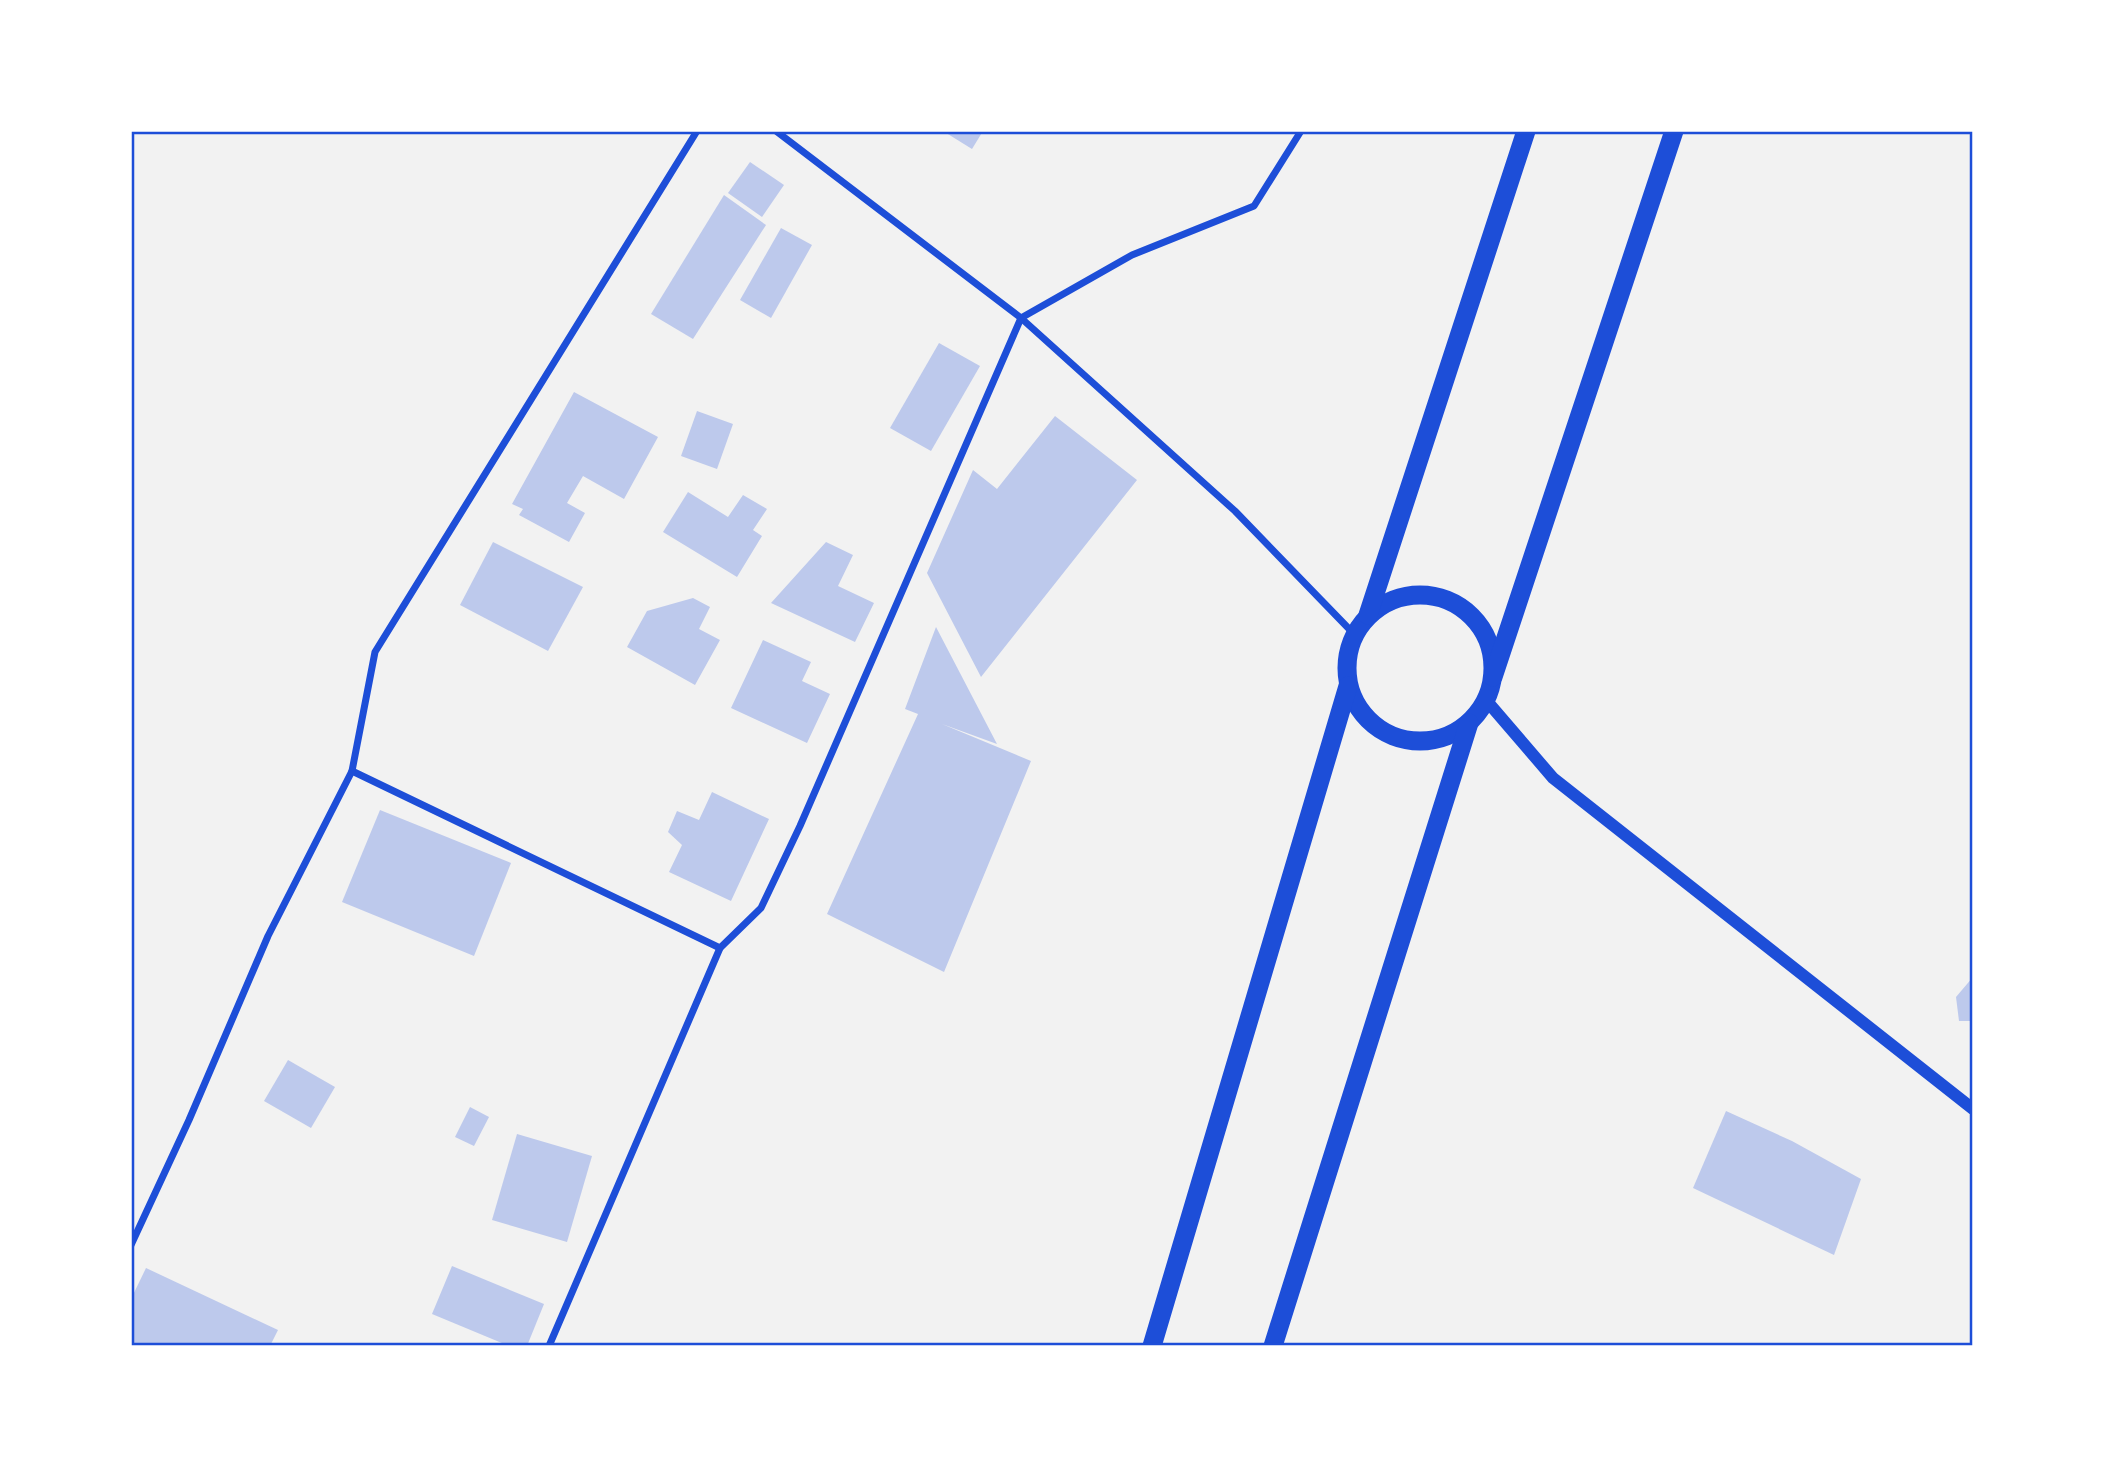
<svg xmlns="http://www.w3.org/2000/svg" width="2104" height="1477" font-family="Helvetica,sans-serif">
	<rect width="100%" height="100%" fill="#f2f2f2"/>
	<!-- building -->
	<g fill="#bdc9ec">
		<polygon points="943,131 983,131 972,149"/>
		<polygon points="750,162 784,185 762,217 728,193"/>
		<polygon points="724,195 766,225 693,339 651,314"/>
		<polygon points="781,228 812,245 771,318 740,300"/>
		<polygon points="939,343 980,366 931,451 890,428"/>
		<polygon points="574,392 658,437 624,499 583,476 567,503 585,513 569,542 519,515 523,509 512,504"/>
		<polygon points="697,411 733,424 717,469 681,456"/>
		<polygon points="1055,416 1137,480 981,677 927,573 973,470 997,489"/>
		<polygon points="688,492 728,517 743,495 767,509 753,530 762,536 737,577 663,532"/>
		<polygon points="493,542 583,587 548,651 460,605"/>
		<polygon points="826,542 853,555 838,586 874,603 855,642 771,603"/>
		<polygon points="693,598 710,607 699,629 720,640 695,685 627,647 647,611"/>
		<polygon points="936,627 997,744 942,724 1031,761 944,972 827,914 918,714 905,709"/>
		<polygon points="763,640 811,662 802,681 830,694 807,743 731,708"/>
		<polygon points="712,792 769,819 731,901 669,872 682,845 668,832 677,811 699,820"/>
		<polygon points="380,810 511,863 474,956 342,902"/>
		<polygon points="1973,977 1973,1021 1959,1021 1956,997"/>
		<polygon points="288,1060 335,1087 311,1128 264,1101"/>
		<polygon points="470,1107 489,1117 474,1146 455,1137"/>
		<polygon points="1726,1111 1792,1141 1861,1179 1834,1255 1693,1188"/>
		<polygon points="517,1134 592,1156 567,1242 492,1220"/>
		<polygon points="452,1266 544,1304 527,1346 509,1346 432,1314"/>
		<polygon points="146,1268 278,1330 270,1346 131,1346 131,1299"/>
	</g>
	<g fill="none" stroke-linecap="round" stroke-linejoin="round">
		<!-- minor -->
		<g stroke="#1d4ed8" stroke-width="7">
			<polyline points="776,131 1021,318 1235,511 1354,634"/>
			<polyline points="352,771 720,948"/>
			<polyline points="131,1245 189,1120 268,936 352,771 375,652 697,131"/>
			<polyline points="549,1346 720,948 761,908 800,826 1021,318 1132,255 1254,206 1301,131"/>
		</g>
		<!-- tertiary -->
		<polyline stroke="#1d4ed8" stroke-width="12" points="1486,700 1553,778 1973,1109"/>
		<!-- trunk -->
		<g stroke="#1d4ed8" stroke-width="19">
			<circle cx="1420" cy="668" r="73"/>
			<polyline points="1368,615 1526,131"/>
			<polyline points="1493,677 1674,131"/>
			<polyline points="1152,1346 1348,686"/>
			<polyline points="1273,1346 1469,723"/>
		</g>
	</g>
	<!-- border -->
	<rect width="2104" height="1477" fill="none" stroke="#ffffff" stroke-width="266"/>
	<rect x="133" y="133" width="1838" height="1211" fill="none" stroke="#1d4ed8" stroke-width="2.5"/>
</svg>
